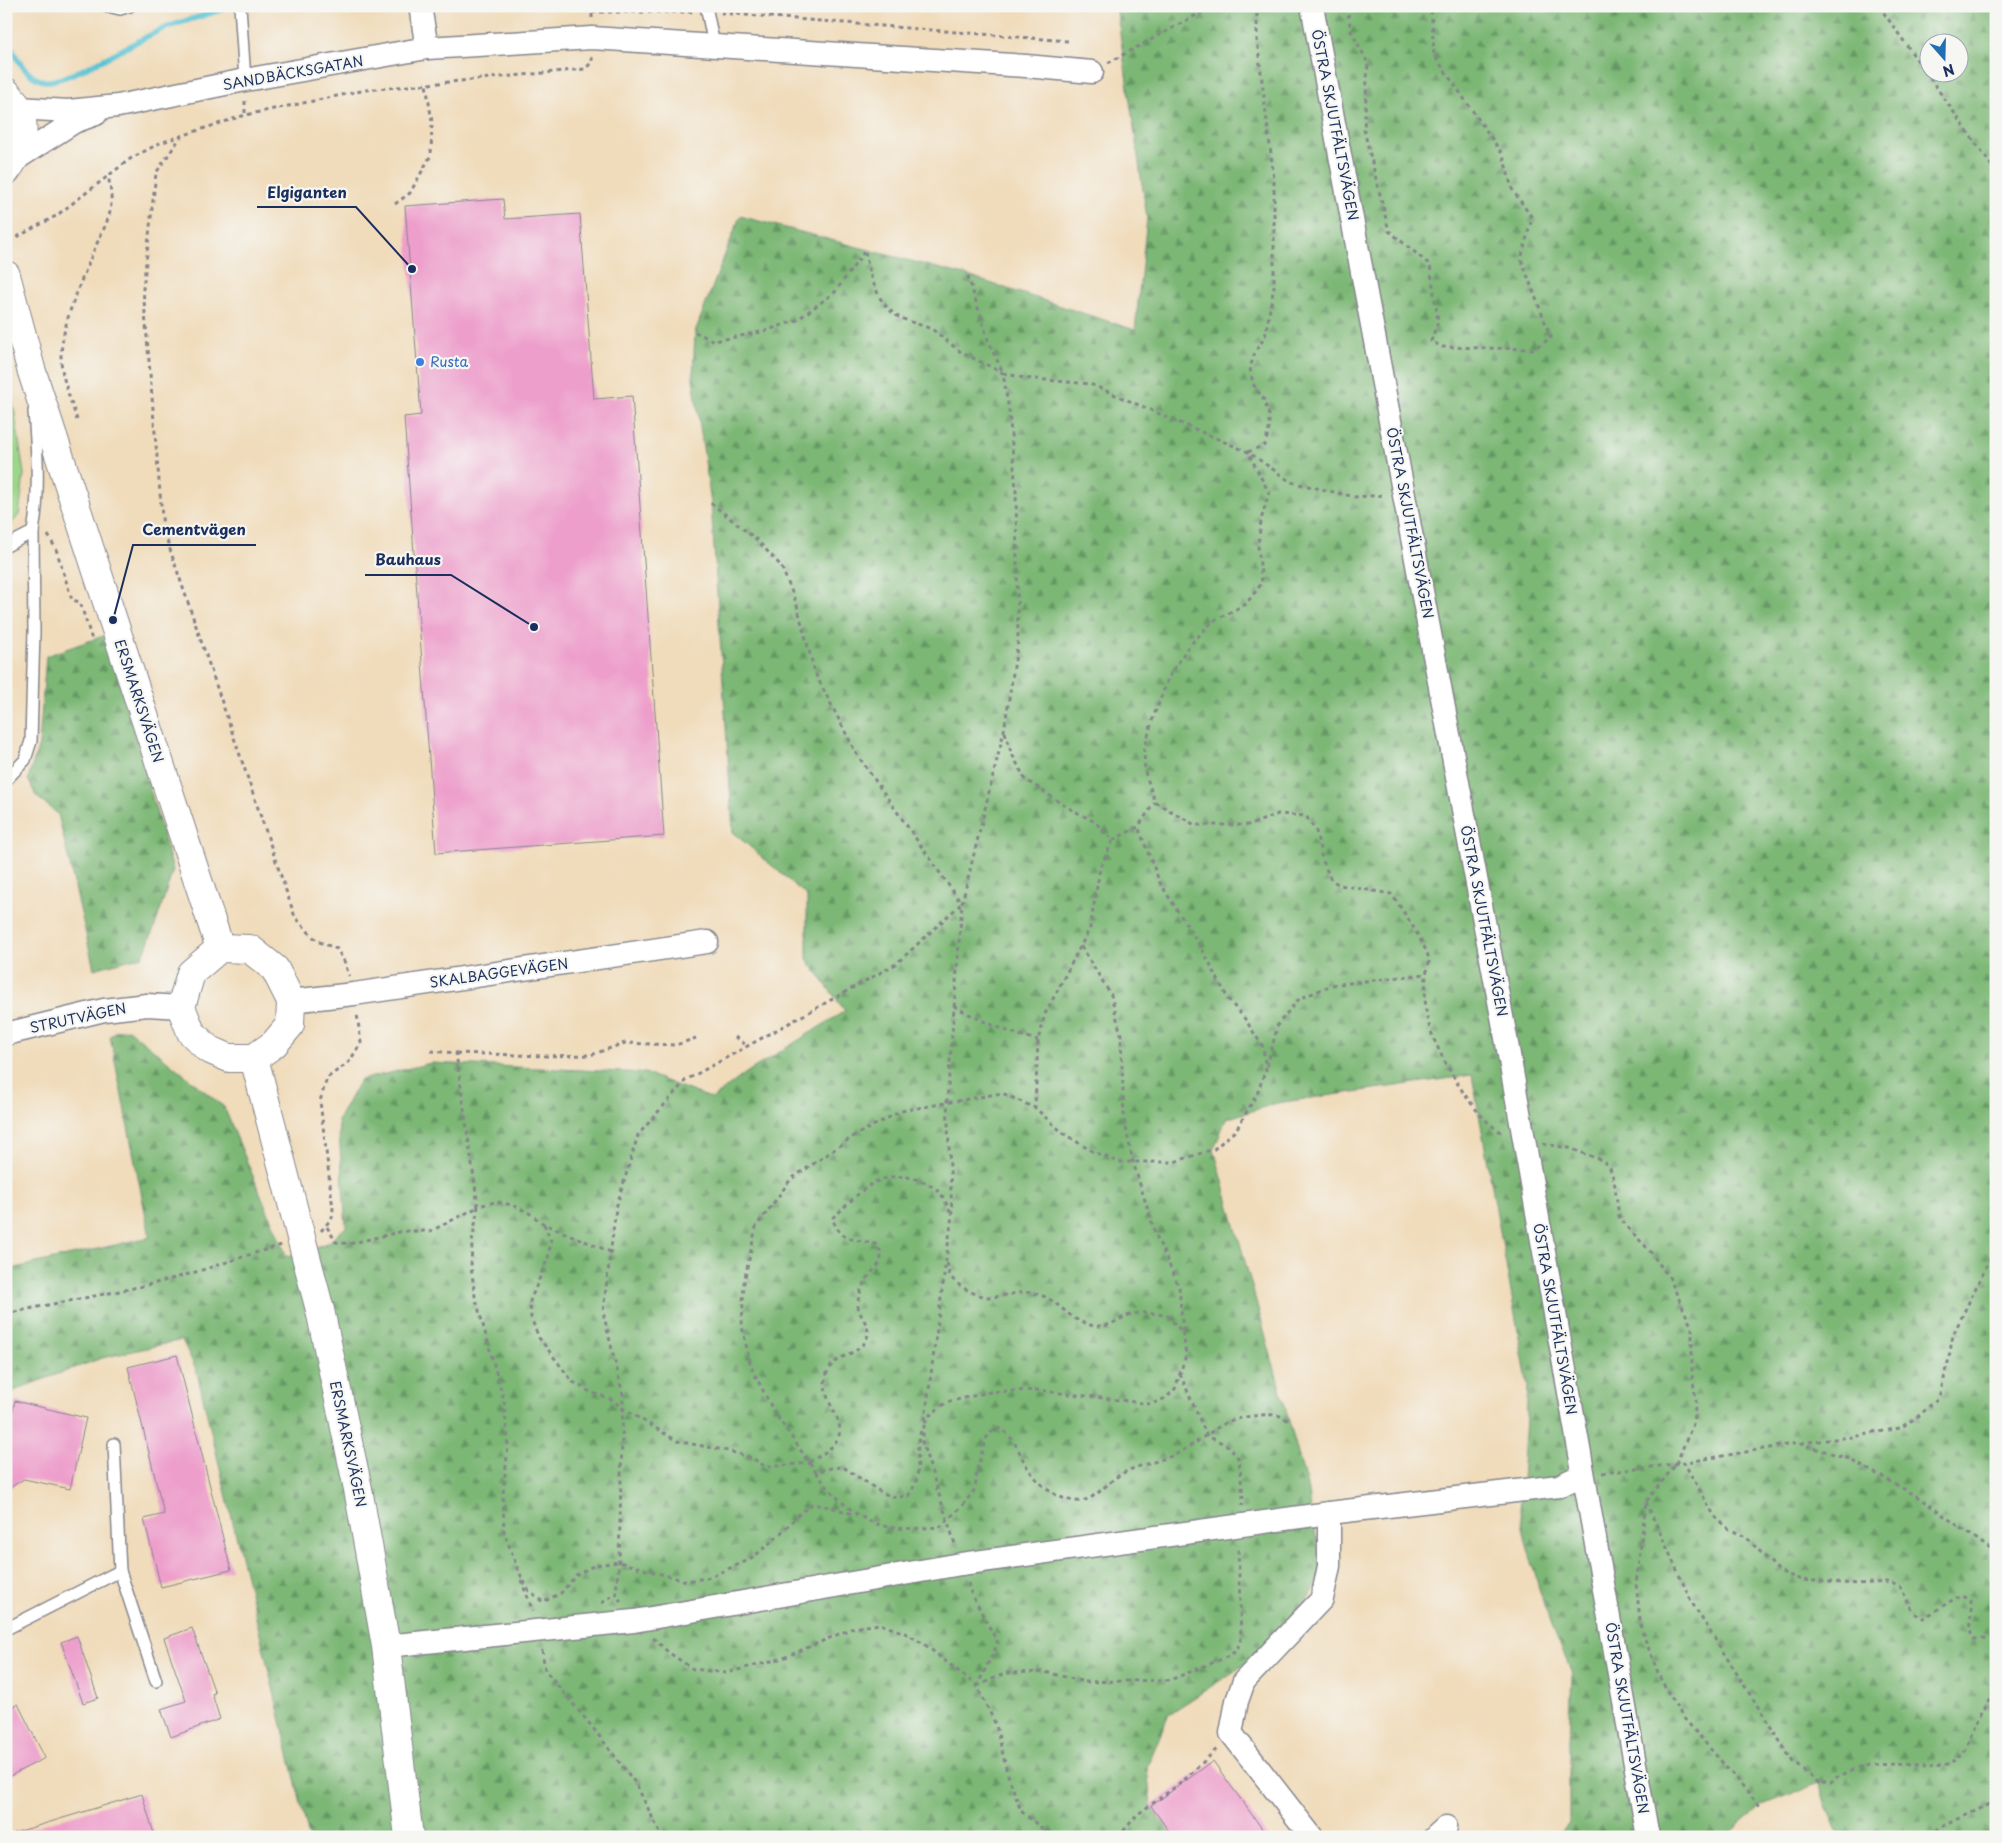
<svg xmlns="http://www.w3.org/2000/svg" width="2002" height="1843" font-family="'Playpen Sans',sans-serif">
	<defs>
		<pattern id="forest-firs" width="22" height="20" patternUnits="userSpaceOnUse" patternTransform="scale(1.25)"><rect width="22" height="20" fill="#7cb775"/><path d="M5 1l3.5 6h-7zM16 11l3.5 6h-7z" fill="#659563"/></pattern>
	</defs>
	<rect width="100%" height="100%" fill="#f6f6f2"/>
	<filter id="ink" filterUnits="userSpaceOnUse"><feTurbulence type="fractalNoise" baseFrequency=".02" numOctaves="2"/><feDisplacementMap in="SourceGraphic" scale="10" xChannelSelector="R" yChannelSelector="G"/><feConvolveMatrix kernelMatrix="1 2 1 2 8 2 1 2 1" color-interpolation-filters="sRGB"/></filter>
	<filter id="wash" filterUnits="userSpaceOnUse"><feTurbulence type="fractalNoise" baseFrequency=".0096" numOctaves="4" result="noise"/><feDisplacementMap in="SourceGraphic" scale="20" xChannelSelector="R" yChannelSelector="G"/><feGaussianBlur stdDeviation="1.12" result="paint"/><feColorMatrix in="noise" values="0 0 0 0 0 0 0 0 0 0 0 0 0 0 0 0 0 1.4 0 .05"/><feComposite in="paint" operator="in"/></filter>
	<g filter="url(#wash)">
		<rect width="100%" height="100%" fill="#f0dbba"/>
		<!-- green -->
		<polygon fill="#9bd689" stroke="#5b8274" points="6,379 13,402 24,474 19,515 6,529"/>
		<!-- forest -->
		<g fill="url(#forest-firs)" stroke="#4c736a" fill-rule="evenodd">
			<path d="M1116 6H1996V1837H1839L1818 1783 1760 1806 1725 1837H1559L1569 1822V1739L1572 1674 1544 1606 1526 1542 1520 1511 1528 1387 1472 1075 1277 1103 1226 1119 1214 1149 1307 1486 1323 1574 1300 1611 1250 1661 1169 1714 1147 1767 1151 1806 1173 1837H309L196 1369 182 1340 102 1358 25 1386 6 1395V1270L150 1237 110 1036 116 1031 128 1029 224 1107 287 1257 328 1243 346 1227 338 1120 360 1080 431 1063 645 1073 712 1099 746 1073 845 1011 807 959V896L733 832 711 503 693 378 695 332 740 216 968 276 1135 330 1147 218ZM1930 42H1960V72H1930Z"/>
			<polygon points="106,635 173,870 156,923 143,956 94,969 58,814 36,796 28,779 39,745 46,656"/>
		</g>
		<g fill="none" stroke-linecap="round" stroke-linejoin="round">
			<!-- stream -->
			<path stroke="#59c3d4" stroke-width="5.5" d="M6 29C9 48 24 78 45 81 66 84 138 39 163 29 182 21 204 16 224 9"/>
		</g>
		<g id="blocks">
			<!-- building -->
			<g fill="#ed9ecb">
				<polygon points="503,199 505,219 580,214 594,399 632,396 664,836 436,853 404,417 421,415 405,206"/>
				<polygon points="177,1355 231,1570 161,1587 144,1519 164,1514 128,1367"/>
				<polygon points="15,1401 86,1418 70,1489 24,1479 6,1490 6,1439"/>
				<polygon points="192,1628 215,1693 212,1694 220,1719 171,1737 161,1709 186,1701 164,1638"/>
				<polygon points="77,1636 98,1698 83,1703 61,1642"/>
				<polygon points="18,1704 45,1758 6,1778 6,1710"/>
				<polygon points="1213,1761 1268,1837 1173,1837 1151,1806"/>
				<polygon points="142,1794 155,1837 14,1837 14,1833"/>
			</g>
		</g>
	</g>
	<g filter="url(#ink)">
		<use href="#blocks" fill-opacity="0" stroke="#86858c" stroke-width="1"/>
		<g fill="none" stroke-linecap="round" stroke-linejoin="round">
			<defs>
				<g id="service">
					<polyline points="107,6 120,9 130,6"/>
					<polyline points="240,6 245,80"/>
					<polyline points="706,6 714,45"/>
					<path d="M6 546 33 532C40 492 37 450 34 411"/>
					<polyline points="6,780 25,760 31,741 34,631 33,532"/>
					<polyline points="114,1444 120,1571"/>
					<polyline points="6,1629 120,1571 156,1681"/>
				</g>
				<g id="minor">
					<polyline points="1312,6 1506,1038 1648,1837"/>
					<polyline points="427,48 592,38 1026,66 1092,72"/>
					<polyline points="18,108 68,111 118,106 245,80 427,48 420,6"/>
					<polyline points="16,159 74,122 96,114"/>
					<polyline points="291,1001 354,994 707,942"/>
					<polyline points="6,1034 104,1010 147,1005 181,1007"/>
					<polyline points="386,1646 634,1621 961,1564 1329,1513 1559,1486 1582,1475"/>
					<polyline points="1312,1837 1231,1733 1237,1701 1244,1681 1322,1599 1329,1566 1329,1513"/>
					<polyline points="1435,1837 1446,1827"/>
				</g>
				<g id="secondary">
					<path d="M6 92C31 116 25 147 6 171"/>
					<polyline points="6,275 31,369 220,948"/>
					<polygon points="220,948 250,949 275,969 291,1001 290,1025 274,1044 254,1058 229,1058 208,1049 191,1032 181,1007 191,973"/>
					<polyline points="254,1058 320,1310 358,1489 386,1646 409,1837"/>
				</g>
			</defs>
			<!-- service casing -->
			<use href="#service" stroke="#86858c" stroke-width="14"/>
			<!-- minor casing -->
			<use href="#minor" stroke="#86858c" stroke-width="25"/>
			<!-- secondary casing -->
			<use href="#secondary" stroke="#86858c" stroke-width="30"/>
			<!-- path -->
			<g stroke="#86858c" stroke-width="3" stroke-dasharray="4 4" stroke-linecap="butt">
				<polyline points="592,6 592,18"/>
				<path d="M1257 6V40L1274 179V286L1265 337 1255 352 1250 368 1253 384 1264 400 1269 415V429L1265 445 1248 452 1269 493 1261 520 1258 546 1262 583 1246 604 1213 621 1188 647 1169 677 1154 715 1144 750 1145 772 1155 802 1195 825H1250L1278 814 1306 816 1316 831 1322 859 1331 880 1340 885 1391 894C1399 904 1428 948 1429 960 1429 965 1427 970 1426 975 1425 991 1424 1009 1429 1025 1436 1052 1477 1124 1504 1133"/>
				<polyline points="1347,6 1351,31 1368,63 1364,130 1389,231 1430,265 1438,321 1431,341 1442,347 1532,349 1551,338 1521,259 1532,218 1512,189 1503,155 1434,55 1431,6"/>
				<polyline points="1879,6 1996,172"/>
				<polyline points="592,12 694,12"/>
				<polyline points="721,13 1068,41"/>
				<polyline points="1108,63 1213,6"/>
				<polyline points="245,101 245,115"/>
				<polyline points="182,135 156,173 143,289 163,529 295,917 317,941 337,949 345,963 349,976"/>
				<polyline points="395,204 410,193 431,155 432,122 426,84"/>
				<polyline points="17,237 56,216 130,159 160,143 245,115 366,90 585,69 592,62 592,57"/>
				<polyline points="865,252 871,278 880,298 888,309 900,318 932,329 961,352 1003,373 1009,411 1016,490 1018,641 1004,731 962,903 947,1101 952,1215 922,1442 956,1547"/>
				<polyline points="968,276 988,340 1003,373 1024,378 1090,384 1248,452 1291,482 1355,497 1384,495"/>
				<polyline points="695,332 714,341 762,332 797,320 835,292 864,252"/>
				<path d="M77 420C71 400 61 378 61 357 62 323 79 287 92 255 105 222 117 215 108 176"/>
				<polyline points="711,503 757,540 781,566 796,602 815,673 856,753 961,903"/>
				<polyline points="6,520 13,526"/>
				<polyline points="48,535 56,549 72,600 80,602 92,640"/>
				<polyline points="1005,732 1011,752 1025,779 1065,806 1095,822 1113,840 1100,868 1090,928 1045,1014 1038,1040 1035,1108 1063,1133 1090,1150 1118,1162 1174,1162 1214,1149 1236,1130 1257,1094 1266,1069 1263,1047 1245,1019 1228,999 1205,954 1160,883 1138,827"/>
				<polyline points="1113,840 1138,827 1155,802"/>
				<polyline points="1081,946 1111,995 1121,1035 1124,1119 1133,1162 1155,1233 1179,1287 1183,1332"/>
				<path d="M954 1006C981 1021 1008 1033 1038 1040"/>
				<polyline points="735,1037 746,1045"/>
				<polyline points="431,1051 456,1053 478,1206 495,1202 513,1205 529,1213 544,1224 611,1252"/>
				<polyline points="456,1053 546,1056 591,1055 625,1043 676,1045 696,1038"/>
				<polyline points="1267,1066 1278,1024 1299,999 1332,985 1426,974"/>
				<polyline points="1543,1144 1569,1148 1602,1160 1610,1168 1614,1180 1619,1216 1628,1228 1649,1250 1669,1277 1692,1328 1692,1375 1696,1400 1693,1424 1676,1464 1646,1502 1636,1584 1641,1629 1660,1678 1682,1716 1760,1806"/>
				<polyline points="478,1206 472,1243 471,1267 475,1296 504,1401 508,1446 503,1494 504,1532 518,1570 529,1591 543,1602 561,1593 576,1575 595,1565 619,1562 686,1581 707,1578 751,1559 777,1537 798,1515 812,1504 830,1507 856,1515"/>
				<polyline points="544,1224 551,1241 548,1258 530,1301 531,1318 539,1338 573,1382 592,1393 609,1398 624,1409 677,1441 728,1451 752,1458 766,1467 809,1463"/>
				<polyline points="327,1227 336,1242 349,1244 403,1231 431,1231 478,1207"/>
				<polyline points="321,1231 332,1218 333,1209 320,1101 327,1078 349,1062 361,1043 357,1014"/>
				<path d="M6 1314C62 1301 119 1293 175 1278 211 1268 246 1255 282 1245"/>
				<polyline points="1180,1374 1207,1436 1227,1445 1239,1459 1243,1498 1242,1506"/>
				<path d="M925 1423 930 1415 947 1402 990 1392 1037 1390 1151 1404 1166 1398 1175 1389 1186 1355 1183 1333 1168 1316C1158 1314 1147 1312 1138 1313 1123 1314 1113 1327 1099 1326 1072 1325 1064 1305 1043 1296 1025 1288 1009 1296 991 1297 978 1297 958 1287 951 1277 948 1273 948 1266 947 1262"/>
				<path d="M921 1431C912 1457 926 1473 908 1496L896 1497 882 1493 843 1467 831 1468 816 1472 774 1412 751 1367 742 1326 744 1282 756 1227 791 1179 854 1136 901 1111 1002 1093 1035 1108"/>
				<polyline points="1801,1443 1852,1437 1900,1428 1920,1415 1939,1397 1947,1368 1953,1335 1996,1246"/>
				<path d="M1683 1461 1715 1517 1729 1529 1746 1537 1779 1571 1801 1580 1858 1584 1886 1582 1900 1586 1913 1612 1923 1618C1937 1611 1948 1601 1963 1595L1971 1600C1972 1614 1968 1627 1974 1639L1996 1637"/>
				<path d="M809 1462C874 1428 814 1411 827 1373 833 1355 856 1356 865 1342 874 1327 860 1319 858 1306 857 1295 865 1280 872 1272 874 1269 878 1266 880 1263 881 1260 881 1255 881 1252L875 1244C852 1238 842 1243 832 1218 845 1208 856 1194 870 1185 892 1171 922 1175 941 1194 945 1199 948 1208 951 1214"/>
				<path d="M816 1472C833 1496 858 1522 889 1527 905 1530 923 1528 940 1527L963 1505 975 1489 977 1470 985 1441 989 1433 998 1428C1014 1435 1017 1449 1025 1463 1035 1481 1054 1499 1075 1501 1095 1503 1107 1481 1123 1473 1140 1464 1159 1462 1176 1454 1194 1445 1208 1433 1225 1423 1233 1418 1271 1412 1280 1416 1284 1417 1287 1420 1290 1422"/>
				<polyline points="1602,1473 1676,1464 1798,1443 1847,1458 1915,1495 1996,1553"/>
				<polyline points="1646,1502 1692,1603 1793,1762 1818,1783 1831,1783 1838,1776 1871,1764 1896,1763 1916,1766 1950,1765 1965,1749 1979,1717 1996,1690"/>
				<polyline points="521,1580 533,1611"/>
				<polyline points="968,1583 971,1593 998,1643 977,1686"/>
				<polyline points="621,1602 616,1593 619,1562 623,1395 603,1312 616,1208 638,1135 686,1080 896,964 961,904"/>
				<polyline points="602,1603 616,1593"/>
				<polyline points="653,1638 668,1652 693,1669 726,1673 783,1658 853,1628 880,1624 905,1633 924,1644 977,1686 996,1725 1007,1772 1021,1811 1045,1831 1062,1837"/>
				<polyline points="542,1650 545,1670 593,1728 636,1784 662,1837"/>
				<polyline points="977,1686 1006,1673 1045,1672 1085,1682 1170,1680 1229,1656 1237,1650 1241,1638 1238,1545"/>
				<polyline points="1937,1829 1940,1837"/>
				<polyline points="1546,1833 1550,1837"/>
				<polyline points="1118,1837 1138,1814 1182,1782 1218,1748"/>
				<polyline points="1721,1837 1722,1837"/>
				<polyline points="1921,1837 1996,1801"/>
			</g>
			<!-- service -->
			<use href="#service" stroke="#fff" stroke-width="11"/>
			<!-- minor -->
			<use href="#minor" stroke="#fff" stroke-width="22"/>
			<!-- secondary -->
			<use href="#secondary" stroke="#fff" stroke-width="28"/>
		</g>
	</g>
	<!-- markers -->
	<circle fill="#3f7fe0" stroke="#f6f6f2" stroke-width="2" cx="420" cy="362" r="5"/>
	<g text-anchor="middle" stroke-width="4.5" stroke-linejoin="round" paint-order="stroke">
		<!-- street labels -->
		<g font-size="14" fill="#1b2f5e" stroke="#f6f6f2">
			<text transform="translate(293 73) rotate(-10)" y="5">SANDBÄCKSGATAN</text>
			<text transform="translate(1335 125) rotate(79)" y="5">ÖSTRA SKJUTFÄLTSVÄGEN</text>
			<text transform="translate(1410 523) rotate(79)" y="5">ÖSTRA SKJUTFÄLTSVÄGEN</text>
			<text transform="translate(139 701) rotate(72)" y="5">ERSMARKSVÄGEN</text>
			<text transform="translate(1484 921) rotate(79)" y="5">ÖSTRA SKJUTFÄLTSVÄGEN</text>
			<text transform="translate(499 973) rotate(-8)" y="5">SKALBAGGEVÄGEN</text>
			<text transform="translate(78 1018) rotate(-12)" y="5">STRUTVÄGEN</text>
			<text transform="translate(1555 1319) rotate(80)" y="5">ÖSTRA SKJUTFÄLTSVÄGEN</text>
			<text transform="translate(348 1444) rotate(78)" y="5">ERSMARKSVÄGEN</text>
			<text transform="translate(1627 1718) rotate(80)" y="5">ÖSTRA SKJUTFÄLTSVÄGEN</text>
		</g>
		<!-- shop labels -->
		<g font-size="14" fill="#366cbe" stroke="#f6f6f2" text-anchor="start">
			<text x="430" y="367">Rusta</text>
		</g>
	</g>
	<!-- callouts -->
	<path fill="none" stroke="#1b2f5e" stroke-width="2" d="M412 269L356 207H257M113 620L133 545H256M534 627L451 575H365"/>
	<g fill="#1b2f5e" stroke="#f6f6f2" stroke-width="2">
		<circle cx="412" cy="269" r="5"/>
		<circle cx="113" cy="620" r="5"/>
		<circle cx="534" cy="627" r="5"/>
	</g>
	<g font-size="15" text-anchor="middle" font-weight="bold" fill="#1b2f5e" stroke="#f6f6f2" stroke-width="4.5" stroke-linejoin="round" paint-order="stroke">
		<text x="307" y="198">Elgiganten</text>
		<text x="194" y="535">Cementvägen</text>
		<text x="408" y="565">Bauhaus</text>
	</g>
	<!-- margin -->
	<rect width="2002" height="1843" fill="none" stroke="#f6f6f2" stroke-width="25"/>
	<!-- north arrow -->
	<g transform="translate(1944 58) rotate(160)"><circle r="24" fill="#f6f6f2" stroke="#9ea6b7"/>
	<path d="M0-4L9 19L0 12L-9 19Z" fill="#1f6fb2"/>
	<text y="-8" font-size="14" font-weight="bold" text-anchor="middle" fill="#1b2f5e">N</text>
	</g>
</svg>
